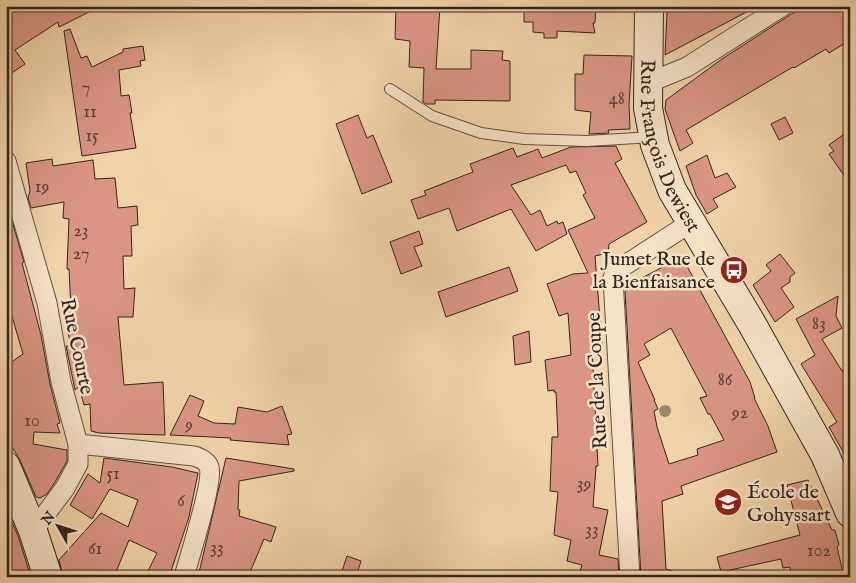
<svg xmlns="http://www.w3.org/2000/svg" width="856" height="583" font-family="'IM FELL English',serif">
	<rect width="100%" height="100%" fill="#f1d3a9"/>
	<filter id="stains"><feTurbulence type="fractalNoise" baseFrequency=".004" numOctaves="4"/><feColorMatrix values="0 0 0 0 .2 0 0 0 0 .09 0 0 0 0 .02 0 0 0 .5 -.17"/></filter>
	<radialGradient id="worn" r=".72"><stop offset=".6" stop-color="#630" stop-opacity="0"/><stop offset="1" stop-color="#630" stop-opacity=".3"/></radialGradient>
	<!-- building -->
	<g fill="#da9585" stroke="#32251f" fill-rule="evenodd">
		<polygon points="14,6 101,6 59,27 58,22 15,50 25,64 6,77 6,12"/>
		<polygon points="396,6 440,6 436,69 471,69 471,50 503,51 502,60 510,61 510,101 435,100 435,104 426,104 423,102 424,68 409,67 410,41 395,39"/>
		<polygon points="596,6 595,23 593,23 595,33 557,31 557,38 544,38 544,33 533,32 533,22 524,22 524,7"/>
		<polygon points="686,6 758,6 665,55 667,13"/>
		<polygon points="804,6 850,6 850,40 829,53 826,49 794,68 793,67 686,130 693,143 680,151 665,109 666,100 722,59"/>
		<polygon points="70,29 81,58 87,56 92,67 123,52 123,49 143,46 145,60 140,61 141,66 119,70 121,96 129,95 132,113 130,113 136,148 82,156 64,31"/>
		<polygon points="584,55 632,56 629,105 630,129 608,130 609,133 589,134 591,112 575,110 575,74 583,74"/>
		<polygon points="358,115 367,138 373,135 392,182 362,194 336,124"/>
		<polygon points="785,117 793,133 779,140 771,124"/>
		<polygon points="850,130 850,184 829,154 834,151 829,145"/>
		<polygon points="616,146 622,159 615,163 647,222 609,244 608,253 595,256 602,346 592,347 598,466 596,466 593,507 608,510 599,555 618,559 619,577 586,577 587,573 580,571 582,565 567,561 571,540 554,535 558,492 550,491 552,437 558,437 556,392 554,392 554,390 548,391 545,360 571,355 568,313 559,316 547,284 573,274 588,273 568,230 595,218 583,195 586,193 576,171 570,173 566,165 511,185 531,215 540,210 547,226 557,221 558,224 563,222 567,234 536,251 511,209 457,231 449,208 418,219 411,200 426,195 424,191 473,172 470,164 513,148 517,157 538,149 542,158 571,147"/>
		<polygon points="707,155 715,178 727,173 736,187 713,199 718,207 707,214 696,195 686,166"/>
		<polygon points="52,159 53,166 93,160 95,179 115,178 118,208 137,206 138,225 131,226 132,256 123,256 124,289 135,288 133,317 118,317 124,385 163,382 165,435 99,433 91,431 90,404 84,405 79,387 75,390 66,346 71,346 63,310 71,310 69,269 67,269 69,219 63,218 64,202 31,208 28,198 30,191 26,163"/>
		<polygon points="6,207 8,207 24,262 22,263 41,335 50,384 60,423 57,424 60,433 34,432 33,444 67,450 67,461 55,482 47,494 40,498 36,497 20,460 6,437 6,366 23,354 9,306 6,308"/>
		<polygon points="419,231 423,244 414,247 422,266 401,274 390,242"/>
		<polygon points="780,254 795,273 790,277 790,282 781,288 794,307 775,322 753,285 771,271 766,265"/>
		<path d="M682 257 750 382 755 398H754L768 426 777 452 681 486 683 494 662 501 666 569 673 571V577H641L625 291 635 286 634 282ZM671 328 707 396 700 398 708 414H710L724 440 697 449 698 455 669 464 657 427 654 411 658 409 654 400H655L638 362 650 355 644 344Z"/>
		<polygon points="509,267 518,291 446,317 438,292"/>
		<polygon points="838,296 836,316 842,328 822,339 842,371 850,367 850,464 829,427 837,422 801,364 815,355 796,319"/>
		<polygon points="529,331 531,362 515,365 513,336"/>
		<polygon points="190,395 204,401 198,416 214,423 235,424 238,407 267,412 282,406 292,434 287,435 289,445 230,440 231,438 170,435"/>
		<polygon points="104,458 172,467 198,473 189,517 169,577 148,571 157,553 129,540 114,577 63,577 59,560 101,513 128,527 138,500 110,489 92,519 70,505 88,474 100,483"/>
		<polygon points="226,458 294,469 294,471 239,481 238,510 240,510 239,516 276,527 271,542 264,539 248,577 198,577"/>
		<polygon points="808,480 832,530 835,530 839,545 837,547 844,577 791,577 790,567 783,568 781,559 721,572 717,557 800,535 787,485"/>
		<polygon points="6,508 18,536 31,577 6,577"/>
		<polygon points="347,556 361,561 356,577 341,574"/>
	</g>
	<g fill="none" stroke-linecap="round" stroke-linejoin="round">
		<defs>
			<polyline id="lane" points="390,89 432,116 481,133 524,139 587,141 653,137"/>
			<g id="street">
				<polyline points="648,83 687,67 783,6"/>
				<polyline points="6,161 47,303 61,382 78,444 78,464 65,488 33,531"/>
				<path d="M78 444 194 456C200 458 207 461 209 467 214 481 189 558 184 577"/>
				<polyline points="630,577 613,278 616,271 690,223"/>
			</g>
			<g id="secondary">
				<path id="s1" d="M649 6 648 108 655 145 672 190 752 324 825 455 850 513"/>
				<polyline points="6,466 33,531 48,577"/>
			</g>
		</defs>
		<!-- lane casing -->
		<use href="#lane" stroke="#625042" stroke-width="12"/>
		<!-- street casing -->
		<use href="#street" stroke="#625042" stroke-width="21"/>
		<!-- secondary casing -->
		<use href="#secondary" stroke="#32251f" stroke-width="30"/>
		<!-- lane -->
		<use href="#lane" stroke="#f6e2c7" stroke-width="10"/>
		<!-- street -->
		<use href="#street" stroke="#f6e2c7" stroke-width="19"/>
		<!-- secondary -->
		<use href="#secondary" stroke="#f6e2c7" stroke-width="28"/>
	</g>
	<!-- trees -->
	<circle fill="#9a886c" cx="665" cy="411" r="6"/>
	<!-- icons -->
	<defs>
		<symbol id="bus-disc" viewBox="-11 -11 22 22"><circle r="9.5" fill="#8f2418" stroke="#f6e2c7"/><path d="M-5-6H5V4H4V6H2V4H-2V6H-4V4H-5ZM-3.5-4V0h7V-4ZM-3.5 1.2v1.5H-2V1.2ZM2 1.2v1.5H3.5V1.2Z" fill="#fff"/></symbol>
		<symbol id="school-disc" viewBox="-11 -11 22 22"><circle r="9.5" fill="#8f2418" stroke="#f6e2c7"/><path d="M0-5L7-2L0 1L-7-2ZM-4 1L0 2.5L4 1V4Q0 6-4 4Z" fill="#fff"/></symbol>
	</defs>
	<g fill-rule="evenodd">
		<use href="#bus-disc" x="718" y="254" width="32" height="32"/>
		<use href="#school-disc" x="712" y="486" width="32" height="32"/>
	</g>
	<g text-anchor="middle" stroke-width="5" stroke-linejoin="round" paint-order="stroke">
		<!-- number labels -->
		<g font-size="18" fill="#5c4138">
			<text x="86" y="93">7</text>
			<text x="617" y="104">48</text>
			<text x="90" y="117">11</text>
			<text x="92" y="141">15</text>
			<text x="42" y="192">19</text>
			<text x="81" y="236">23</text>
			<text x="81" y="259">27</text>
			<text x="819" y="329">83</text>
			<text x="725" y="385">86</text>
			<text x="740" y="418">92</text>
			<text x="32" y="426">10</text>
			<text x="189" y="430">9</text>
			<text x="113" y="479">51</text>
			<text x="584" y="489">39</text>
			<text x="181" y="506">6</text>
			<text x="592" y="535">33</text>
			<text x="217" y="553">33</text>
			<text x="95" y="554">61</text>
			<text x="819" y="556">102</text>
		</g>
		<!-- street labels -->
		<g font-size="20" fill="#32251f" stroke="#f6e2c7">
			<text dy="7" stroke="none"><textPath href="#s1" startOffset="144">Rue François Dewiest</textPath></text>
			<text transform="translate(78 346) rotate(78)" y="7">Rue Courte</text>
			<text transform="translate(596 381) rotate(-93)" y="7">Rue de la Coupe</text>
		</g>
		<!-- poi labels -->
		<g font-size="20" fill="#32251f" stroke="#f6e2c7" text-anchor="end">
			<text x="715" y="265">Jumet Rue de<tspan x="715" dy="23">la Bienfaisance</tspan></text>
			<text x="747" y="498" text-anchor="start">École de<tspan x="747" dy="23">Gohyssart</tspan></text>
		</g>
	</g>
	<!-- margin -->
	<rect width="856" height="583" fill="none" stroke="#f1d3a9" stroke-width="25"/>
	<rect x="8" y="8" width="841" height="568" fill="none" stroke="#32251f" stroke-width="2.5"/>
	<rect x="12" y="12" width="831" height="558" fill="none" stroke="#32251f"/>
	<!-- north arrow -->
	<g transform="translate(58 526) rotate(309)" stroke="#f6e2c7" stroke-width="4" paint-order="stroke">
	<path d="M0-4L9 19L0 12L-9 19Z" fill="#32251f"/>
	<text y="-8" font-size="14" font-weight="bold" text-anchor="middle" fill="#32251f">N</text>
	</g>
	<rect width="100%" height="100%" filter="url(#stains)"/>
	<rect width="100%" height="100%" fill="url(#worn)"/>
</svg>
